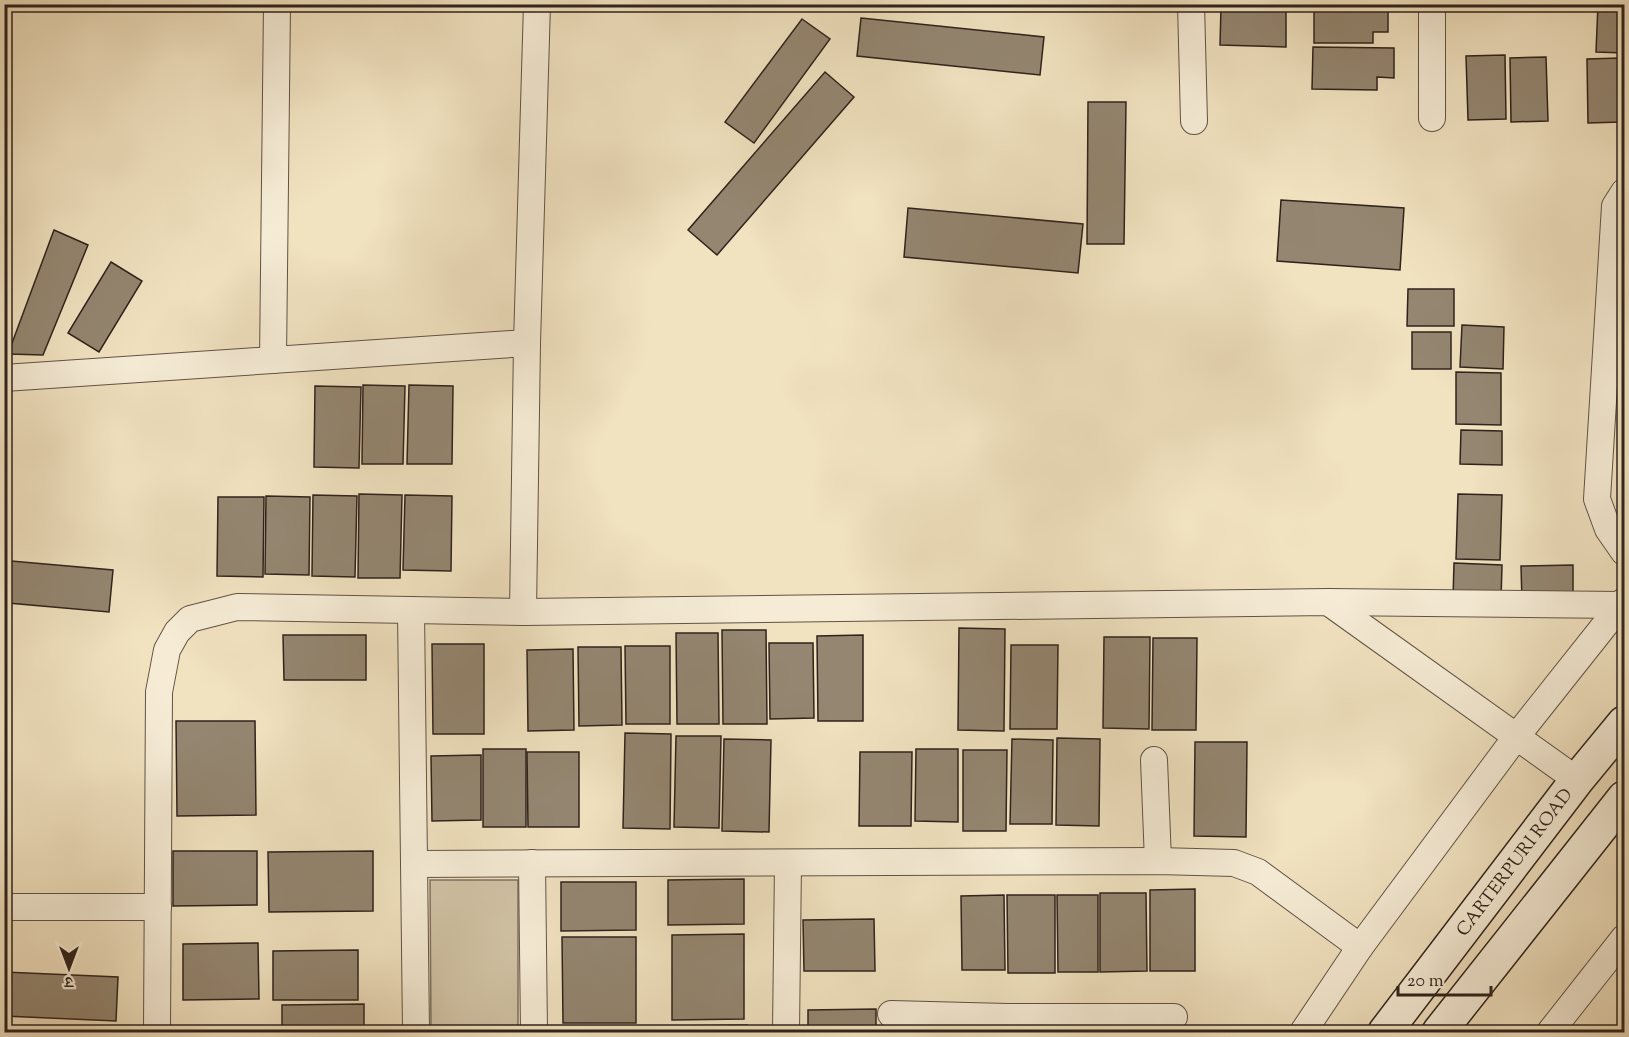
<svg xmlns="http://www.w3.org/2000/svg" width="1629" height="1037" font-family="'Sorts Mill Goudy','Noto Serif Devanagari',serif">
	<rect width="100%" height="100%" fill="#f1e2c0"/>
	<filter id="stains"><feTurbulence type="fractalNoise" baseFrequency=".00333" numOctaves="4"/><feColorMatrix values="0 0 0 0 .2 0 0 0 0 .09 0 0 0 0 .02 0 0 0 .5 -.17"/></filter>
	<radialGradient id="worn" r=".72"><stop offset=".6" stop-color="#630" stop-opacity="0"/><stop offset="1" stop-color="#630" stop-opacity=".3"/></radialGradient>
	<!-- green -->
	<polygon fill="#d0c2a4" stroke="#807260" stroke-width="1.5" points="430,880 518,880 518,1032 431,1032"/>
	<!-- building -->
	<g fill="#948671" stroke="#2f231c" stroke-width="1.5">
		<polygon points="1314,4 1388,4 1388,32 1373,32 1373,43 1314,43"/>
		<polygon points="1598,4 1624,4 1624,53 1596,52"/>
		<polygon points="1221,7 1286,8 1286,47 1220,45"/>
		<polygon points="861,18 1044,37 1040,75 857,56"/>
		<polygon points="802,19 830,39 754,143 725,122"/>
		<polygon points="1313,47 1394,48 1394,78 1377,77 1377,90 1312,89"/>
		<polygon points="1505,55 1506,119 1468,120 1466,56"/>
		<polygon points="1546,57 1548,121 1511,122 1510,58"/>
		<polygon points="1620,58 1621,122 1588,123 1587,59"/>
		<polygon points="825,72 854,97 717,255 688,230"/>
		<polygon points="1088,102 1126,102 1124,244 1087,244"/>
		<polygon points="1281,200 1404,208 1400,270 1277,261"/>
		<polygon points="908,208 1083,224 1078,273 904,257"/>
		<polygon points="54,230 88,245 43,355 8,354"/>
		<polygon points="111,262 142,281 99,352 68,333"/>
		<polygon points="1408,289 1454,289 1454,326 1407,326"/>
		<polygon points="1462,325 1504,327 1503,369 1460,367"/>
		<rect x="1412" y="332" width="39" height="37"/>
		<polygon points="1456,372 1501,373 1501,425 1456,424"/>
		<polygon points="363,385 405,386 403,464 362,464"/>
		<polygon points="409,385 453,386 452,464 407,464"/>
		<polygon points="315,386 361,387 359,468 314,467"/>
		<polygon points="1461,430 1502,431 1502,465 1460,464"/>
		<polygon points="359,494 402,495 400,578 358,578"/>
		<polygon points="1458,494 1502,495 1500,560 1456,559"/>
		<polygon points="313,495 357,496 355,577 312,576"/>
		<polygon points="405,495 452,496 451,571 403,570"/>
		<polygon points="266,496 310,497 309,575 265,574"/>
		<polygon points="218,497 264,497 263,577 217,576"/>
		<polygon points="11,561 113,570 109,612 8,603"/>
		<polygon points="1454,563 1502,565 1501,600 1453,599"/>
		<polygon points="1573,565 1573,601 1522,602 1521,566"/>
		<polygon points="959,628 1005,629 1004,731 958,730"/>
		<polygon points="722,630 766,630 767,724 723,724"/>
		<polygon points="676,633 718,633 719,724 677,724"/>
		<polygon points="283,635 366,635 366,680 284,680"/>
		<polygon points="863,635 863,721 818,721 817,636"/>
		<polygon points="1104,637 1150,637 1149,729 1103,728"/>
		<polygon points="1153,638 1197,638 1196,730 1152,730"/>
		<polygon points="769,643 813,643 814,718 770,719"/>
		<polygon points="432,644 484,644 484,734 433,734"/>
		<polygon points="1011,645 1058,645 1057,729 1010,729"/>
		<polygon points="625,646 670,646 670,724 626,724"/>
		<polygon points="578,647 621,647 622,725 579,726"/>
		<polygon points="573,649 574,730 528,731 527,650"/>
		<polygon points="176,721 255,721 256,815 177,816"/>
		<polygon points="625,733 671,734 670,829 623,828"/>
		<polygon points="676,736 721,736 719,828 674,827"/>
		<polygon points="1057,738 1100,739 1099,826 1056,825"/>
		<polygon points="724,739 771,740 769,832 722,831"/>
		<polygon points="1012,739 1053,740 1052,824 1010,824"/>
		<polygon points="1195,742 1247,742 1246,837 1194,836"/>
		<rect x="483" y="749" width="43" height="78"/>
		<polygon points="916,749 958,749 958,822 915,821"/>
		<polygon points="963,750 1007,750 1006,831 963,831"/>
		<polygon points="527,752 579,752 579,827 528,827"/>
		<polygon points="860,752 912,752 911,826 859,826"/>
		<polygon points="481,755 481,820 432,821 431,756"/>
		<polygon points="173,851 257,851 257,905 173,906"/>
		<polygon points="373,851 373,911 269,912 268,852"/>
		<polygon points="744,879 744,924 668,925 668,880"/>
		<polygon points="561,882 636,882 636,930 561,931"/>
		<polygon points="1195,889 1195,971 1150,971 1150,890"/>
		<polygon points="1100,893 1146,893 1147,971 1100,972"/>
		<polygon points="1004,895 1005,970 962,970 961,896"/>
		<polygon points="1007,895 1055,895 1055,973 1008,973"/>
		<polygon points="1057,895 1098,895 1098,972 1058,972"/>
		<polygon points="874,919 875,971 804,971 803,920"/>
		<polygon points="744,934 744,1019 672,1020 672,935"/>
		<polygon points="562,937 636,937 636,1023 563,1023"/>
		<polygon points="258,943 259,999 183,1000 183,944"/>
		<polygon points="358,950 358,1000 273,1000 273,951"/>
		<polygon points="4,972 118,977 116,1021 4,1016"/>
		<polygon points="364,1004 364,1032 282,1032 282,1005"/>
		<polygon points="876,1009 876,1032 808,1032 808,1010"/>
		<polygon points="747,1025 747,1032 671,1032 670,1026"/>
		<polygon points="639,1026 639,1032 560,1032 560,1027"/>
	</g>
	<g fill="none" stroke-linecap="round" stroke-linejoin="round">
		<defs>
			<g id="minor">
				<polyline points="1191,4 1194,121"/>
				<polyline points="1432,4 1432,118"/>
				<polyline points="1624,192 1615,206 1597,499 1608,529 1624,552"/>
				<polyline points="273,360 277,4"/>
				<polyline points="4,378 527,343"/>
				<polyline points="1328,602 1577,780"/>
				<polyline points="411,610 416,1032"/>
				<polyline points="523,612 527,343 537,4"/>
				<polyline points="1154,760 1158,861"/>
				<polyline points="532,863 534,1032"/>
				<polyline points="414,864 1158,861 1234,863 1258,872 1360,947"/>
				<polyline points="4,907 158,907"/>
				<polyline points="891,1014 1007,1017"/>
				<polyline points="157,1032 159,692 167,650 177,632 190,619 237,607 523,612 1328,602 1621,605 1624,607"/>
				<polyline points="786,1032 788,863"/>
				<polyline points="1007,1032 1007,1017 1174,1017"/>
				<polyline points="1303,1032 1360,947 1516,737 1624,601"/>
				<polyline points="1550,1032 1624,938"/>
			</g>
			<g id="secondary">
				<polyline points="1385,1032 1577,780 1624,723"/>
				<polyline points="1439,1032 1624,798"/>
			</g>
		</defs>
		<!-- minor casing -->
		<use href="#minor" stroke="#605345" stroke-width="28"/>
		<!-- secondary casing -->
		<use href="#secondary" stroke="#2f231c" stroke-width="36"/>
		<!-- minor -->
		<use href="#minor" stroke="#f6ecd6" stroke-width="26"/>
		<!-- secondary -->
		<use href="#secondary" stroke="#f6ecd6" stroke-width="33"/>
	</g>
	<g text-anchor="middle" stroke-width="5" stroke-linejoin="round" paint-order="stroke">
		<!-- street labels -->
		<g font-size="18" fill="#2f231c" stroke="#f6ecd6">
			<text transform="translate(1514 862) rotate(-53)" y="6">CARTERPURI ROAD</text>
		</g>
	</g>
	<!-- margin -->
	<rect width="1629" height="1037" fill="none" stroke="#f1e2c0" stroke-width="24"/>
	<rect x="6" y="6" width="1617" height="1025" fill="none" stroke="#2f231c" stroke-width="3"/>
	<rect x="12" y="12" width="1605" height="1013" fill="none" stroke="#2f231c" stroke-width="1.5"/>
	<!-- north arrow -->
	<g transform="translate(69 968) rotate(180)" stroke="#f6ecd6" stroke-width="4.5" paint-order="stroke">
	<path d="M0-4.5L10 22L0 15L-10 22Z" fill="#2f231c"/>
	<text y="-9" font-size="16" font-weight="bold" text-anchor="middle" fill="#2f231c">उ</text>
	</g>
	<!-- scale -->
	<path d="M1398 986v9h93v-9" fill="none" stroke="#2f231c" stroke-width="3"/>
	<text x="1407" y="986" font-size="18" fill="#2f231c" stroke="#f6ecd6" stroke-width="4.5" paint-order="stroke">20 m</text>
	<rect width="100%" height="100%" filter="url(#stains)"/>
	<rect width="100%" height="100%" fill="url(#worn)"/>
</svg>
